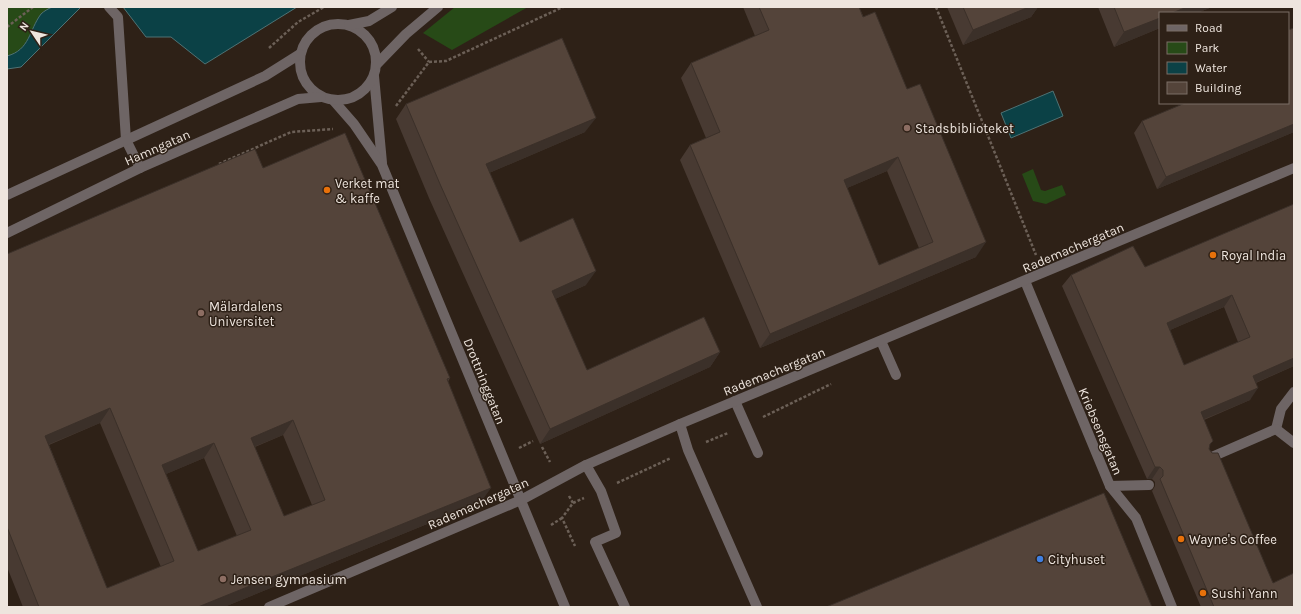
<svg xmlns="http://www.w3.org/2000/svg" width="1301" height="614" font-family="Karla,sans-serif">
	<rect width="100%" height="100%" fill="#2e2117"/>
	<!-- green -->
	<g fill="#274a17">
		<polygon points="7,7 68,7 7,64"/>
		<polygon points="455,7 528,7 452,50 423,33"/>
		<polygon points="1033,169 1041,190 1045,191 1062,185 1066,195 1046,204 1033,201 1022,174"/>
	</g>
	<!-- water -->
	<g fill="#0b4146" stroke="#4f7274">
		<path d="M52 7H81L21 67 7 69V56C30 50 29 30 41 14 44 11 48 9 52 7Z"/>
		<polygon points="123,7 297,7 205,64 171,37 146,37"/>
		<polygon points="1053,91 1063,116 1011,138 1001,113"/>
	</g>
	<g fill="none" stroke-linecap="round" stroke-linejoin="round">
		<!-- path -->
		<g stroke="#6c6057" stroke-width="2.5" stroke-dasharray="3 2" stroke-linecap="butt">
			<polyline points="936,7 1036,255"/>
			<polyline points="7,27 33,7"/>
			<polyline points="269,48 298,22 324,7"/>
			<polyline points="418,49 429,62"/>
			<polyline points="396,106 429,62 446,61 563,7"/>
			<polyline points="219,164 291,132 333,129"/>
			<polyline points="763,417 831,384"/>
			<polyline points="706,442 728,433"/>
			<polyline points="542,447 550,462"/>
			<polyline points="519,448 533,441"/>
			<polyline points="617,483 671,458"/>
			<polyline points="569,496 573,503 562,518 575,546"/>
			<polyline points="573,503 584,498"/>
			<polyline points="551,525 562,518"/>
		</g>
		<!-- service -->
		<g stroke="#6e6565" stroke-width="10">
			<polyline points="109,7 118,17 126,140"/>
			<polyline points="881,341 896,375"/>
			<polyline points="735,401 758,453"/>
			<polyline points="680,424 688,450 757,607"/>
			<polyline points="586,465 601,491 616,533 595,542 625,607"/>
		</g>
		<!-- pedestrian -->
		<polyline stroke="#6e6565" stroke-width="10" points="1110,486 1136,518 1172,607"/>
		<!-- minor -->
		<g stroke="#6e6565" stroke-width="10">
			<polyline points="374,76 382,163"/>
			<polyline points="333,100 354,124 382,165 565,607"/>
			<polyline points="1025,281 1110,486 1149,485"/>
			<polyline points="1276,429 1281,409 1294,392"/>
			<polyline points="1276,429 1294,443"/>
			<polyline points="1207,459 1276,429"/>
			<polyline points="269,607 521,500 586,465 680,424 1294,168"/>
		</g>
		<!-- tertiary -->
		<g stroke="#6e6565" stroke-width="10">
			<circle cx="338" cy="62" r="38"/>
			<polyline points="349,25 369,21 392,7"/>
			<polyline points="377,64 406,34 438,7"/>
			<polyline points="126,140 140,168"/>
			<polyline points="7,195 265,76 300,54"/>
			<polyline points="7,233 140,168 298,99 321,97"/>
		</g>
	</g>
	<!-- wall -->
	<g fill="#483a32" fill-rule="evenodd">
		<path d="M743 7H859L976 257 760 348 680 160 690 145 706 138 681 78 691 63 755 36ZM887 171 919 248 879 265 847 188Z"/>
		<polygon points="947,7 1038,7 1031,17 963,45"/>
		<polygon points="1098,7 1212,7 1197,13 1160,13 1160,28 1114,47"/>
		<polygon points="1294,28 1294,132 1157,189 1134,133 1142,121 1288,103"/>
		<polygon points="406,104 585,132 489,173 520,242 586,285 555,299 587,370 720,352 710,367 540,444 429,198 396,119"/>
		<path d="M263 168 450 378 448 382 481 502 224 607H23L7 567V254ZM100 423 161 567 107 588 49 445ZM283 435 312 505 284 516 255 447ZM204 458 237 536 198 551 166 474Z"/>
		<path d="M1294 204V366L1256 383 1250 400 1204 420 1210 446 1209 449 1273 583 1294 607H1201L1152 491 1155 486V482L1152 479H1147L1062 286 1071 275 1145 267ZM1224 307 1238 342 1184 365 1170 330Z"/>
	</g>
	<!-- shaded-wall -->
	<g fill="#3b3029">
		<polygon points="1029,7 1038,7 1031,17 963,45 973,30"/>
		<polygon points="1187,7 1212,7 1197,13 1172,13"/>
		<polygon points="1160,18 1160,28 1114,47 1124,32"/>
		<polygon points="596,118 585,132 475,179 486,164"/>
		<polygon points="1294,124 1294,132 1157,189 1166,177"/>
		<polygon points="898,157 887,171 833,194 844,180"/>
		<polygon points="986,242 976,257 760,348 770,334"/>
		<polygon points="596,271 586,285 542,305 552,291"/>
		<polygon points="1232,295 1224,307 1158,335 1167,323"/>
		<polygon points="720,352 710,367 540,444 550,429"/>
		<polygon points="1294,358 1294,366 1245,387 1253,376"/>
		<polygon points="1258,388 1250,400 1192,424 1201,412"/>
		<polygon points="110,408 100,423 35,450 45,436"/>
		<polygon points="293,420 283,435 241,452 251,438"/>
		<polygon points="214,443 204,458 152,480 162,465"/>
		<polygon points="1155,467 1160,467 1152,479 1147,479"/>
		<polygon points="491,488 481,502 224,607 198,607"/>
	</g>
	<!-- building -->
	<g fill="#54443a" stroke="#3b3029" fill-rule="evenodd">
		<path d="M759 7H859L863 17 875 12 907 89 920 84 986 242 770 334 690 145 720 132 691 63 769 30ZM898 157 933 242 879 265 844 180Z"/>
		<polygon points="963,7 1029,7 973,30"/>
		<polygon points="1114,7 1187,7 1172,13 1160,13 1160,18 1124,32"/>
		<polygon points="1294,28 1294,124 1166,177 1142,121 1185,103 1288,103 1288,30"/>
		<polygon points="562,38 596,118 486,164 520,242 573,218 596,271 552,291 587,370 704,317 720,352 550,429 440,184 406,104"/>
		<path d="M345 133 450 378 447 379 491 488 198 607H39L7 527V254L255 149 263 168ZM110 408 174 561 107 588 45 436ZM293 420 325 500 284 516 251 438ZM214 443 251 530 198 551 162 465Z"/>
		<path d="M1294 204V358L1253 376 1258 388 1201 412 1213 441 1210 444 1209 449 1212 453H1218L1273 583 1294 573V607H1214L1160 479 1163 476V470L1160 467H1155L1071 275 1133 246 1145 267ZM1232 295 1250 337 1184 365 1167 323Z"/>
		<polygon points="1104,493 1152,607 826,607"/>
	</g>
	<!-- markers -->
	<g fill="#8d6e63" stroke="#2e2117" stroke-width="1.5">
		<circle cx="907" cy="128" r="4"/>
		<circle cx="201" cy="313" r="4"/>
		<circle cx="223" cy="579" r="4"/>
	</g>
	<g fill="#e8710a" stroke="#2e2117" stroke-width="1.5">
		<circle cx="327" cy="190" r="4"/>
		<circle cx="1213" cy="255" r="4"/>
		<circle cx="1181" cy="539" r="4"/>
		<circle cx="1203" cy="593" r="4"/>
	</g>
	<circle fill="#3f7fe0" stroke="#2e2117" stroke-width="1.5" cx="1040" cy="559" r="4"/>
	<g text-anchor="middle" stroke-width="3" stroke-linejoin="round" paint-order="stroke">
		<!-- poi labels -->
		<g font-size="13" fill="#eee5de" stroke="#2e2117" text-anchor="start">
			<text x="915" y="133">Stadsbiblioteket</text>
			<text x="335" y="188">Verket mat<tspan x="335" dy="15">&amp; kaffe</tspan></text>
			<text x="1221" y="260">Royal India</text>
			<text x="209" y="311">Mälardalens<tspan x="209" dy="15">Universitet</tspan></text>
			<text x="1189" y="544">Wayne's Coffee</text>
			<text x="1048" y="564">Cityhuset</text>
			<text x="231" y="584">Jensen gymnasium</text>
			<text x="1211" y="598">Sushi Yann</text>
		</g>
		<!-- street labels -->
		<g font-size="13" fill="#eee5de" stroke="#2e2117">
			<text transform="translate(157 147) rotate(-24)" y="5">Hamngatan</text>
			<text transform="translate(1073 247) rotate(-23)" y="5">Rademachergatan</text>
			<text transform="translate(774 371) rotate(-22)" y="5">Rademachergatan</text>
			<text transform="translate(485 381) rotate(68)" y="5">Drottninggatan</text>
			<text transform="translate(1101 431) rotate(67)" y="5">Kriebsensgatan</text>
			<text transform="translate(478 503) rotate(-24)" y="5">Rademachergatan</text>
		</g>
	</g>
	<!-- border -->
	<rect width="1301" height="614" fill="none" stroke="#eee5de" stroke-width="16"/>
	<!-- legend -->
	<rect x="1159" y="12" width="130" height="92" fill="#2e2117" stroke="#7b6f67"/>
	<rect x="1167" y="25" width="20" height="6" fill="#6e6565" stroke="#7b6f67"/>
	<text x="1195" y="32" font-size="12" fill="#eee5de">Road</text>
	<rect x="1167" y="42" width="20" height="12" fill="#274a17" stroke="#7b6f67"/>
	<text x="1195" y="52" font-size="12" fill="#eee5de">Park</text>
	<rect x="1167" y="62" width="20" height="12" fill="#0b4146" stroke="#7b6f67"/>
	<text x="1195" y="72" font-size="12" fill="#eee5de">Water</text>
	<rect x="1167" y="82" width="20" height="12" fill="#54443a" stroke="#7b6f67"/>
	<text x="1195" y="92" font-size="12" fill="#eee5de">Building</text>
	<!-- north arrow -->
	<g transform="translate(32 32) rotate(305)" stroke="#2e2117" stroke-width="3" paint-order="stroke">
	<path d="M0-3L7 15L0 10L-7 15Z" fill="#eee5de"/>
	<text y="-6" font-size="11" font-weight="bold" text-anchor="middle" fill="#eee5de">N</text>
	</g>
</svg>
